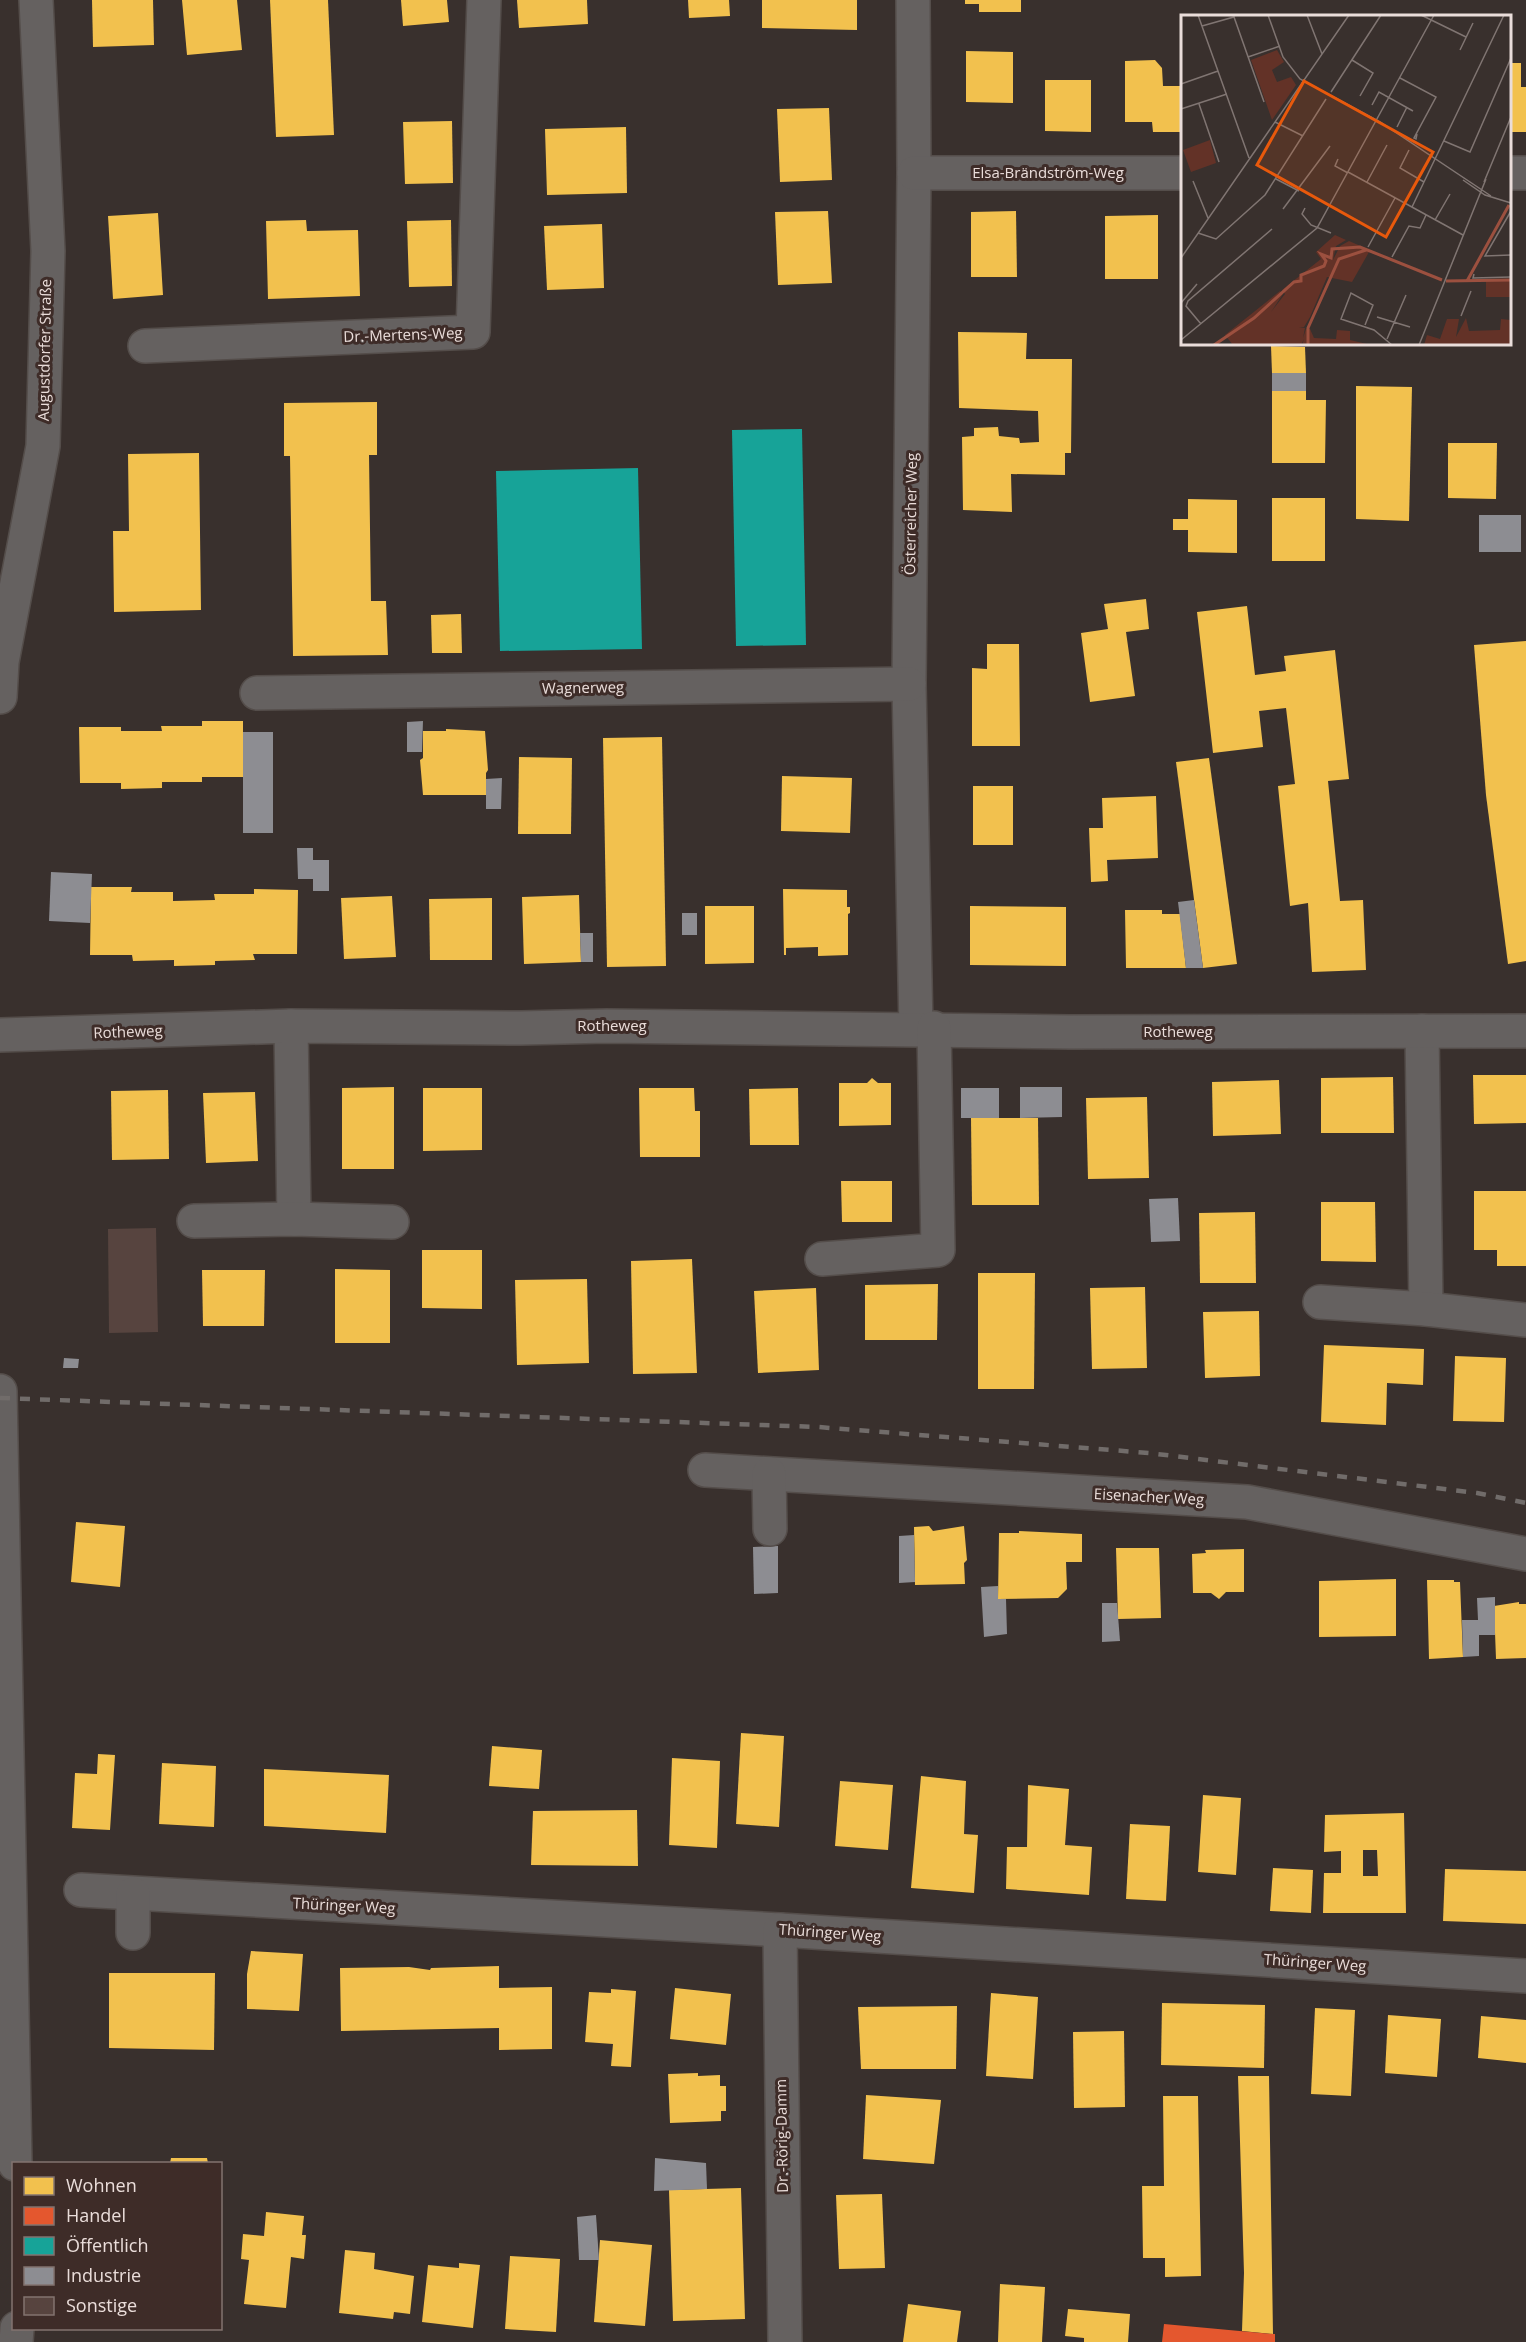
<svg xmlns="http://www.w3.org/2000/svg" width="1526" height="2342" font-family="'Open Sans',sans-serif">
	<rect width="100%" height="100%" fill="#39302d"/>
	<!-- homes -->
	<g fill="#f2c14e" fill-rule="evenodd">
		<polygon points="92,0 153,0 154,45 93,47"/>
		<polygon points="182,0 237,0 242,50 187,55"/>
		<polygon points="270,0 328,0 334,135 276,137"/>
		<polygon points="401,0 447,0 449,22 403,26"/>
		<polygon points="517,0 587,0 588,24 519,28"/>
		<polygon points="688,0 729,0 730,16 689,18"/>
		<polygon points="762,0 857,0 857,30 762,28"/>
		<polygon points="965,0 1021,0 1021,12 979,12 979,4 965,4"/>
		<polygon points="966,51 1013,52 1013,103 966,102"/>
		<polygon points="1155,60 1162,68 1163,86 1182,86 1182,132 1153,132 1152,122 1125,122 1125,61"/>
		<polygon points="1510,63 1521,63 1521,87 1526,87 1526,132 1510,132"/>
		<polygon points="1045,80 1091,80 1091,132 1045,131"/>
		<polygon points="829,108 832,180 780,182 777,109"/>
		<polygon points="452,121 453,183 405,184 403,122"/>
		<polygon points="626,127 627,193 547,195 545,129"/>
		<polygon points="828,211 832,283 778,285 775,212"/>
		<polygon points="1016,211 1017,277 971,277 971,212"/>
		<polygon points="158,213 163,295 113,299 108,216"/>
		<polygon points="1158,215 1158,279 1105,279 1105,216"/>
		<polygon points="306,220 307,231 358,230 360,296 268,299 266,221"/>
		<polygon points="451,220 452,286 409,287 407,221"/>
		<polygon points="602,224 604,288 547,290 544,226"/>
		<polygon points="958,332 1027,333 1026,359 1072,359 1071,453 1065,453 1065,475 1011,474 1012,512 963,510 962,437 974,436 974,428 998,427 999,436 1019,438 1020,443 1039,442 1038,411 959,408"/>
		<polygon points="1271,346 1305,347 1306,373 1272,373"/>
		<polygon points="1356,386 1412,387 1409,521 1356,519"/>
		<polygon points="1272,391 1306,391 1306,400 1326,400 1325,463 1272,463"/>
		<polygon points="377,402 377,455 369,455 371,601 386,601 388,655 293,656 290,456 284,456 284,403"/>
		<polygon points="1448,443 1497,443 1496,499 1448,498"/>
		<polygon points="199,453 201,610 114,612 113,531 129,531 128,454"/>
		<rect x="1272" y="498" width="53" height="63"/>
		<polygon points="1188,499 1237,500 1237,553 1188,552 1188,530 1173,530 1173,519 1188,519"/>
		<polygon points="1146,599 1149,629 1126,632 1135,696 1090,702 1081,633 1108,629 1104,604"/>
		<polygon points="1247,606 1255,675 1286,671 1284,656 1335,650 1349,779 1328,781 1340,901 1363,900 1366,970 1312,972 1308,903 1290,906 1278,786 1295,784 1286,708 1259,711 1263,747 1213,753 1197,612"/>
		<polygon points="461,614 462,653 432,653 431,615"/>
		<polygon points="1526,641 1526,961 1508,964 1486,795 1474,645"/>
		<polygon points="987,644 1019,644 1020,746 972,746 972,668 987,669"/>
		<polygon points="202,721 243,721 243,777 202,777 202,782 162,782 162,788 121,789 121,783 80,783 79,727 121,727 121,731 162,731 161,726 202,726"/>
		<polygon points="446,729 485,731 488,770 486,773 486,795 423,795 420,760 423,758 423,731 446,731"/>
		<polygon points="662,737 666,966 607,967 603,738"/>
		<polygon points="519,757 572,758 571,834 518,834"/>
		<polygon points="1209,758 1237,964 1203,968 1176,762"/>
		<polygon points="782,776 852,778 850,833 781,831"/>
		<rect x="973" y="786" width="40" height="59"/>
		<polygon points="1156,796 1158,858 1107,860 1108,881 1091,882 1089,828 1103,828 1102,798"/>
		<polygon points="91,887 132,887 131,892 173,892 173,901 215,900 214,894 254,894 254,889 298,890 297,954 253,954 255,960 215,961 215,965 174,966 174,960 133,961 132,955 90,955"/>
		<polygon points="783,889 847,890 847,907 850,907 850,913 848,914 848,955 818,956 818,947 786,948 786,955 784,955"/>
		<polygon points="579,895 581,962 524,964 522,897"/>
		<polygon points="392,896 396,957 344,959 341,898"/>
		<polygon points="492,898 492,960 430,960 429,899"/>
		<polygon points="705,906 754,906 754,963 705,964"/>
		<polygon points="970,906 1066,907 1066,966 970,965"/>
		<polygon points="1125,910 1162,910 1162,914 1180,914 1186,968 1126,968"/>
		<polygon points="1473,1075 1526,1075 1526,1123 1474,1124"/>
		<polygon points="1393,1077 1394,1133 1321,1133 1321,1078"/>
		<polygon points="872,1078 878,1083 891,1083 891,1125 839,1126 839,1083 867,1083"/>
		<polygon points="1279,1080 1281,1134 1213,1136 1212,1082"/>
		<polygon points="394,1087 394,1169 342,1169 342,1088"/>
		<polygon points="423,1088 482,1088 482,1150 423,1151"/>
		<polygon points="639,1088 694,1088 695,1111 700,1111 700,1157 640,1157"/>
		<polygon points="798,1088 799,1145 750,1145 749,1089"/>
		<polygon points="168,1090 169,1159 112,1160 111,1091"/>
		<polygon points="255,1092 258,1161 206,1163 203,1093"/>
		<polygon points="1147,1097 1149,1178 1088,1179 1086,1098"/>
		<polygon points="971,1118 1038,1118 1039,1205 972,1205"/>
		<polygon points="841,1181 892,1181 892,1222 842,1222"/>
		<polygon points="1474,1191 1526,1191 1526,1266 1497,1266 1497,1250 1474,1250"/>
		<polygon points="1321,1202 1375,1202 1376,1262 1321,1261"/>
		<polygon points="1255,1212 1256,1283 1200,1283 1199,1213"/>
		<polygon points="422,1250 482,1250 482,1309 422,1308"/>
		<polygon points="692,1259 697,1373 633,1374 631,1261"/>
		<polygon points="335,1269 390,1270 390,1343 335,1343"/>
		<polygon points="202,1270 265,1270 264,1326 203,1326"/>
		<polygon points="978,1273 1035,1273 1034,1389 978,1389"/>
		<polygon points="587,1279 589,1363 517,1365 515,1280"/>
		<polygon points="938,1284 937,1340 865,1340 865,1285"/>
		<polygon points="1145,1287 1147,1368 1092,1369 1090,1288"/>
		<polygon points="816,1288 819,1370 758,1373 754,1291"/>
		<polygon points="1259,1311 1260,1376 1205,1378 1203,1312"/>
		<polygon points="1324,1345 1424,1349 1423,1385 1387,1383 1386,1425 1321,1422"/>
		<polygon points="1455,1356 1506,1358 1504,1422 1453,1421"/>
		<polygon points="76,1522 125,1526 120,1587 71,1582"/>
		<polygon points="929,1526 933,1531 964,1526 967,1560 964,1563 965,1584 915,1585 914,1527"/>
		<polygon points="1019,1531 1082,1534 1082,1562 1066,1562 1067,1589 1058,1598 998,1599 999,1533 1019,1533"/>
		<polygon points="1116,1548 1159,1548 1161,1618 1118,1619"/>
		<polygon points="1244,1549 1244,1592 1226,1592 1219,1599 1211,1593 1193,1593 1192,1554 1206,1553 1205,1550"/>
		<polygon points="1396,1579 1396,1636 1319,1637 1319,1581"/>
		<polygon points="1427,1580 1454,1580 1454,1582 1460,1582 1463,1657 1429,1659"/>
		<polygon points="1519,1602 1519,1604 1526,1604 1526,1658 1496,1659 1494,1606"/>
		<polygon points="741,1733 784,1736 779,1827 736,1824"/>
		<polygon points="492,1746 542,1750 539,1789 489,1786"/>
		<polygon points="98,1754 115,1755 110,1830 72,1828 75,1773 97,1774"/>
		<polygon points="672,1758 720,1761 717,1848 669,1845"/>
		<polygon points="162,1763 216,1766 214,1827 159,1824"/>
		<polygon points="264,1769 389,1775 386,1833 264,1826"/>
		<polygon points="921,1776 966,1781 964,1834 978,1835 974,1893 911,1888"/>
		<polygon points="840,1781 893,1785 888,1850 835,1846"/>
		<polygon points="1028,1785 1069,1789 1065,1845 1092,1847 1089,1895 1006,1889 1007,1847 1027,1847"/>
		<polygon points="1203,1795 1241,1798 1236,1875 1198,1872"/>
		<polygon points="637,1810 638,1866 531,1865 533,1811"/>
		<path d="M1404 1813 1406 1913H1323L1324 1873H1341V1851L1324 1852 1325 1815ZM1363 1850H1377L1378 1876H1363Z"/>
		<polygon points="1130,1824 1170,1826 1166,1901 1126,1899"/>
		<polygon points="1273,1868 1313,1870 1311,1913 1270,1911"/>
		<polygon points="1445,1869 1526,1871 1526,1924 1443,1921"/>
		<polygon points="251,1951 303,1954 299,2011 247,2009 247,1974"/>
		<polygon points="499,1966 499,1988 552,1987 552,2049 499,2050 499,2028 341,2031 340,1968 409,1967 430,1970 431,1968"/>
		<polygon points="109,1973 215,1973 214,2050 109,2048"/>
		<polygon points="675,1988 731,1994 726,2045 670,2039"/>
		<polygon points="611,1989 636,1991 631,2067 611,2066 613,2044 585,2042 589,1992 611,1993"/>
		<polygon points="991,1993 1038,1997 1033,2079 986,2076"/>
		<polygon points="1162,2003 1265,2005 1264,2068 1161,2065"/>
		<polygon points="957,2006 956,2069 861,2069 858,2007"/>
		<polygon points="1315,2008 1355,2010 1351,2096 1311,2094"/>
		<polygon points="1388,2015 1441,2019 1437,2077 1385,2073"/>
		<polygon points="1481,2016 1526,2020 1526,2063 1478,2058"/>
		<polygon points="1124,2031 1125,2107 1074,2108 1073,2032"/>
		<polygon points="698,2073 698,2076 720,2075 720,2086 726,2086 726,2111 721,2111 721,2121 670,2123 668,2074"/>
		<polygon points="1238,2076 1269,2076 1273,2334 1242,2331 1244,2273"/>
		<polygon points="866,2095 941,2100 934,2164 863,2159"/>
		<polygon points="1163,2096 1198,2096 1201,2276 1165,2277 1165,2258 1143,2258 1142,2186 1164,2186"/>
		<polygon points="171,2158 207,2158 208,2163 170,2163"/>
		<polygon points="741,2188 745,2319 673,2321 669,2190"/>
		<polygon points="882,2194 885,2268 839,2269 836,2195"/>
		<polygon points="266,2212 304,2216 302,2235 306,2235 304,2259 291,2257 286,2308 244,2304 249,2260 241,2259 243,2234 264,2236"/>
		<polygon points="600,2240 652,2245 645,2326 594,2322"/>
		<polygon points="345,2250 375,2253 374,2269 414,2276 410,2314 394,2312 393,2319 339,2313"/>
		<polygon points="510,2256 560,2259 556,2332 505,2329"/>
		<polygon points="459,2263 480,2265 473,2328 422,2322 428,2265 459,2268"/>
		<polygon points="1000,2284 1045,2287 1042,2342 998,2342"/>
		<polygon points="908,2304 961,2311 957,2342 903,2342"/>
		<polygon points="1068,2309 1130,2314 1128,2342 1084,2342 1084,2338 1065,2336"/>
	</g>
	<!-- shops -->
	<polygon fill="#e4572e" points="1164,2324 1273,2334 1275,2334 1275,2342 1162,2342"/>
	<!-- public -->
	<g fill="#17a398">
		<polygon points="802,429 806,645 736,646 732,430"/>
		<polygon points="638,468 642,649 500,651 496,471"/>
	</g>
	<!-- industry -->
	<g fill="#8d8d92">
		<rect x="1272" y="373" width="34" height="18"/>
		<rect x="1479" y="515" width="42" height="37"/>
		<polygon points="423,721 422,752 407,752 407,722"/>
		<rect x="243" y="732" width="30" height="101"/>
		<polygon points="502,778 501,809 486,809 486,779"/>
		<polygon points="297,848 313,848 313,860 329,860 329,891 313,891 313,879 298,879"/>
		<polygon points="51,872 92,874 90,923 49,921"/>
		<polygon points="1194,900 1203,968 1186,968 1178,902"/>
		<rect x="682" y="913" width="15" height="22"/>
		<polygon points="580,933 593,933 593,962 581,962"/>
		<polygon points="1020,1087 1062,1087 1062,1117 1020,1118"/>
		<rect x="961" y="1088" width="38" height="30"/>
		<polygon points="1178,1198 1180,1241 1151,1242 1149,1199"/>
		<polygon points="64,1358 79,1359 78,1368 63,1368"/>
		<polygon points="914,1535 915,1582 899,1583 899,1536"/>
		<polygon points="778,1546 778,1593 754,1594 753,1547"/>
		<polygon points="998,1586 998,1599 1006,1599 1007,1634 984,1637 981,1587"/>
		<polygon points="1495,1597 1495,1635 1479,1635 1479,1656 1463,1657 1462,1620 1478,1620 1477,1598"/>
		<polygon points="1102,1603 1117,1603 1120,1641 1102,1642"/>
		<polygon points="655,2158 706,2163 707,2189 654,2191"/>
		<polygon points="596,2215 599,2260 579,2260 577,2217"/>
	</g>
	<!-- building -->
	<polygon fill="#57443f" points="156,1228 158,1332 109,1333 108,1229"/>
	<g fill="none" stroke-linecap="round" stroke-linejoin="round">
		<defs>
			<g id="minor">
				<polyline points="913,0 914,173 909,684 916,1029"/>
				<polyline points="914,173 1182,173"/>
				<polyline points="1510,173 1526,173"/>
				<polyline points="145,346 473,332 484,0"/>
				<polyline points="257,693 909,684"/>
				<polyline points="0,697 2,662 43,446 48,251 36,0"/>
				<polyline points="291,1026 294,1219"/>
				<polyline points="1422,1031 1426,1309"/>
				<polyline points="0,1035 291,1026 521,1028 607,1026 1070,1032 1526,1031"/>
				<polyline points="194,1221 294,1219 392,1222"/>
				<polyline points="822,1259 938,1250 934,1028"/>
				<polyline points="1320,1302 1426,1309 1526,1320"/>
				<polyline points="0,1391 15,2164"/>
				<polyline points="705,1470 1247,1502 1526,1554"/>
				<polyline points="769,1474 770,1529"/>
				<polyline points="81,1890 780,1930 1526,1976"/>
				<polyline points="780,1930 785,2342"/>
				<polyline points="133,1933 133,1894"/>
				<polyline points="16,2342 17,2328"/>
			</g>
		</defs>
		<!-- minor casing -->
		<use href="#minor" stroke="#544d4a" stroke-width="36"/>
		<!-- minor -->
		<use href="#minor" stroke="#656160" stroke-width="33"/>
		<!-- rail -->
		<polyline stroke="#716c6a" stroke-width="4.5" stroke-dasharray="10 10" stroke-linecap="butt" points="0,1398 818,1427 1149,1453 1477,1493 1526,1503"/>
	</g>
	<g text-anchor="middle" stroke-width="6" stroke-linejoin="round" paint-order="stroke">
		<!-- street labels -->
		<g font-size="15" fill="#eaddda" stroke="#3e2c28">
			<text x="1048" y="178">Elsa-Brändström-Weg</text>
			<text transform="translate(403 335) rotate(-2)" y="5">Dr.-Mertens-Weg</text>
			<text transform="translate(45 350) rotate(-89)" y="5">Augustdorfer Straße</text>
			<text transform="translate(911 514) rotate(-89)" y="5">Österreicher Weg</text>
			<text transform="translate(583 688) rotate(-1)" y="5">Wagnerweg</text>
			<text x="612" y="1031">Rotheweg</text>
			<text transform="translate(128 1032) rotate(-2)" y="5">Rotheweg</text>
			<text x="1178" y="1037">Rotheweg</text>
			<text transform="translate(1149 1497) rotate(3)" y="5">Eisenacher Weg</text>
			<text transform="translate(344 1906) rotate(3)" y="5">Thüringer Weg</text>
			<text transform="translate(830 1933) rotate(4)" y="5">Thüringer Weg</text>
			<text transform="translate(1315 1963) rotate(4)" y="5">Thüringer Weg</text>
			<text transform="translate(782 2136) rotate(-91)" y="5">Dr.-Rörig-Damm</text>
		</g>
	</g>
	<!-- overview -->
	<g transform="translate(1181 15)">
		<rect width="330" height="330" fill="#39302d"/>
		<path d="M96 35 103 47 91 55 96 67 110 62 115 70 91 105 70 45ZM29 125 35 148 10 157 2 135ZM154 220 165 225 155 231 152 245 159 231 168 226 249 261 188 237 171 267 146 262 129 302 123 312H118L124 313 122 323 125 314H129L133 323 155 324 156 315 169 316V325L190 330H121L123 324 120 330H52L44 320 99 276 102 279 90 297 104 279 101 275 140 244 135 237ZM330 265V282H305V266ZM285 303 288 316 319 315 320 304 330 305V330H243L246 320 259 324 266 304H278L275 322Z" fill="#633227"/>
		<path fill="none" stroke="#9c503f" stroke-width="3" d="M265 266 330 265M286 266 328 190M33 330 73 303 113 267 120 266V260L143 251 145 246 140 239 150 243 151 234 179 232 261 265M127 330V313L158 244 185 235"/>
		<path fill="none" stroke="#807572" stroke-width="1.5" d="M17 0 68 143M87 0 102 42 119 64 199 107 310 181M126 0 141 39M240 0 285 22M21 11 53 2 83 87M279 35 292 8M67 42 99 31M171 45 192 58 179 81M219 63 255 82 233 123 235 124 236 119M0 69 37 56M150 77 200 0M18 89 38 147M191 90 198 77 232 96M0 94 46 79M94 107 122 121M216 112 226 92M263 126 289 137 330 43M228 135 219 153 243 167M157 144 154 151 167 158M167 157 282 220M95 164 118 176M282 165 304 180 330 188M12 166 27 203M186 167 206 130M303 167 330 102M231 192 323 0M124 193 121 199 130 210 150 218M102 194 149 131M330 196 304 241 330 240M254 205 269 179M17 218 35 224 84 180 145 84M187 232 214 183M211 242 228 211 239 213 245 200M0 243 168 0M293 259 292 263 330 262M0 288 16 269M280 301 290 276M196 302 229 312M20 309 5 291 7 286 91 214M184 310 192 290 170 278 160 304 193 315 211 330M206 324 225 280M0 325 136 213 253 0M238 330 305 164"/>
		<path fill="#e8590c" fill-opacity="0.15" stroke="#e8590c" stroke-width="3" d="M123 66 252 137 205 222 76 150Z"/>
		<rect width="330" height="330" fill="none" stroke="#eaddda" stroke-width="3"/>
	</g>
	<!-- legend -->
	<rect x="12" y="2162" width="210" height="168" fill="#3e2c28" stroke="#83736f" stroke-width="1.5"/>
	<rect x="24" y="2177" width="30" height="18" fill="#f2c14e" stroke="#83736f" stroke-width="1.5"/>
	<text x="66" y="2192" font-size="18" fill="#eaddda">Wohnen</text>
	<rect x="24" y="2207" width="30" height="18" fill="#e4572e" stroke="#83736f" stroke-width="1.5"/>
	<text x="66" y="2222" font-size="18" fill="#eaddda">Handel</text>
	<rect x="24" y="2237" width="30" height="18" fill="#17a398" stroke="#83736f" stroke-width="1.5"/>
	<text x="66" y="2252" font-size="18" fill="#eaddda">Öffentlich</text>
	<rect x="24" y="2267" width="30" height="18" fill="#8d8d92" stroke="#83736f" stroke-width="1.5"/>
	<text x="66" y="2282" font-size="18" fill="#eaddda">Industrie</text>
	<rect x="24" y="2297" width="30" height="18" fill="#57443f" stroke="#83736f" stroke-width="1.5"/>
	<text x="66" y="2312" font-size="18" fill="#eaddda">Sonstige</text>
</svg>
